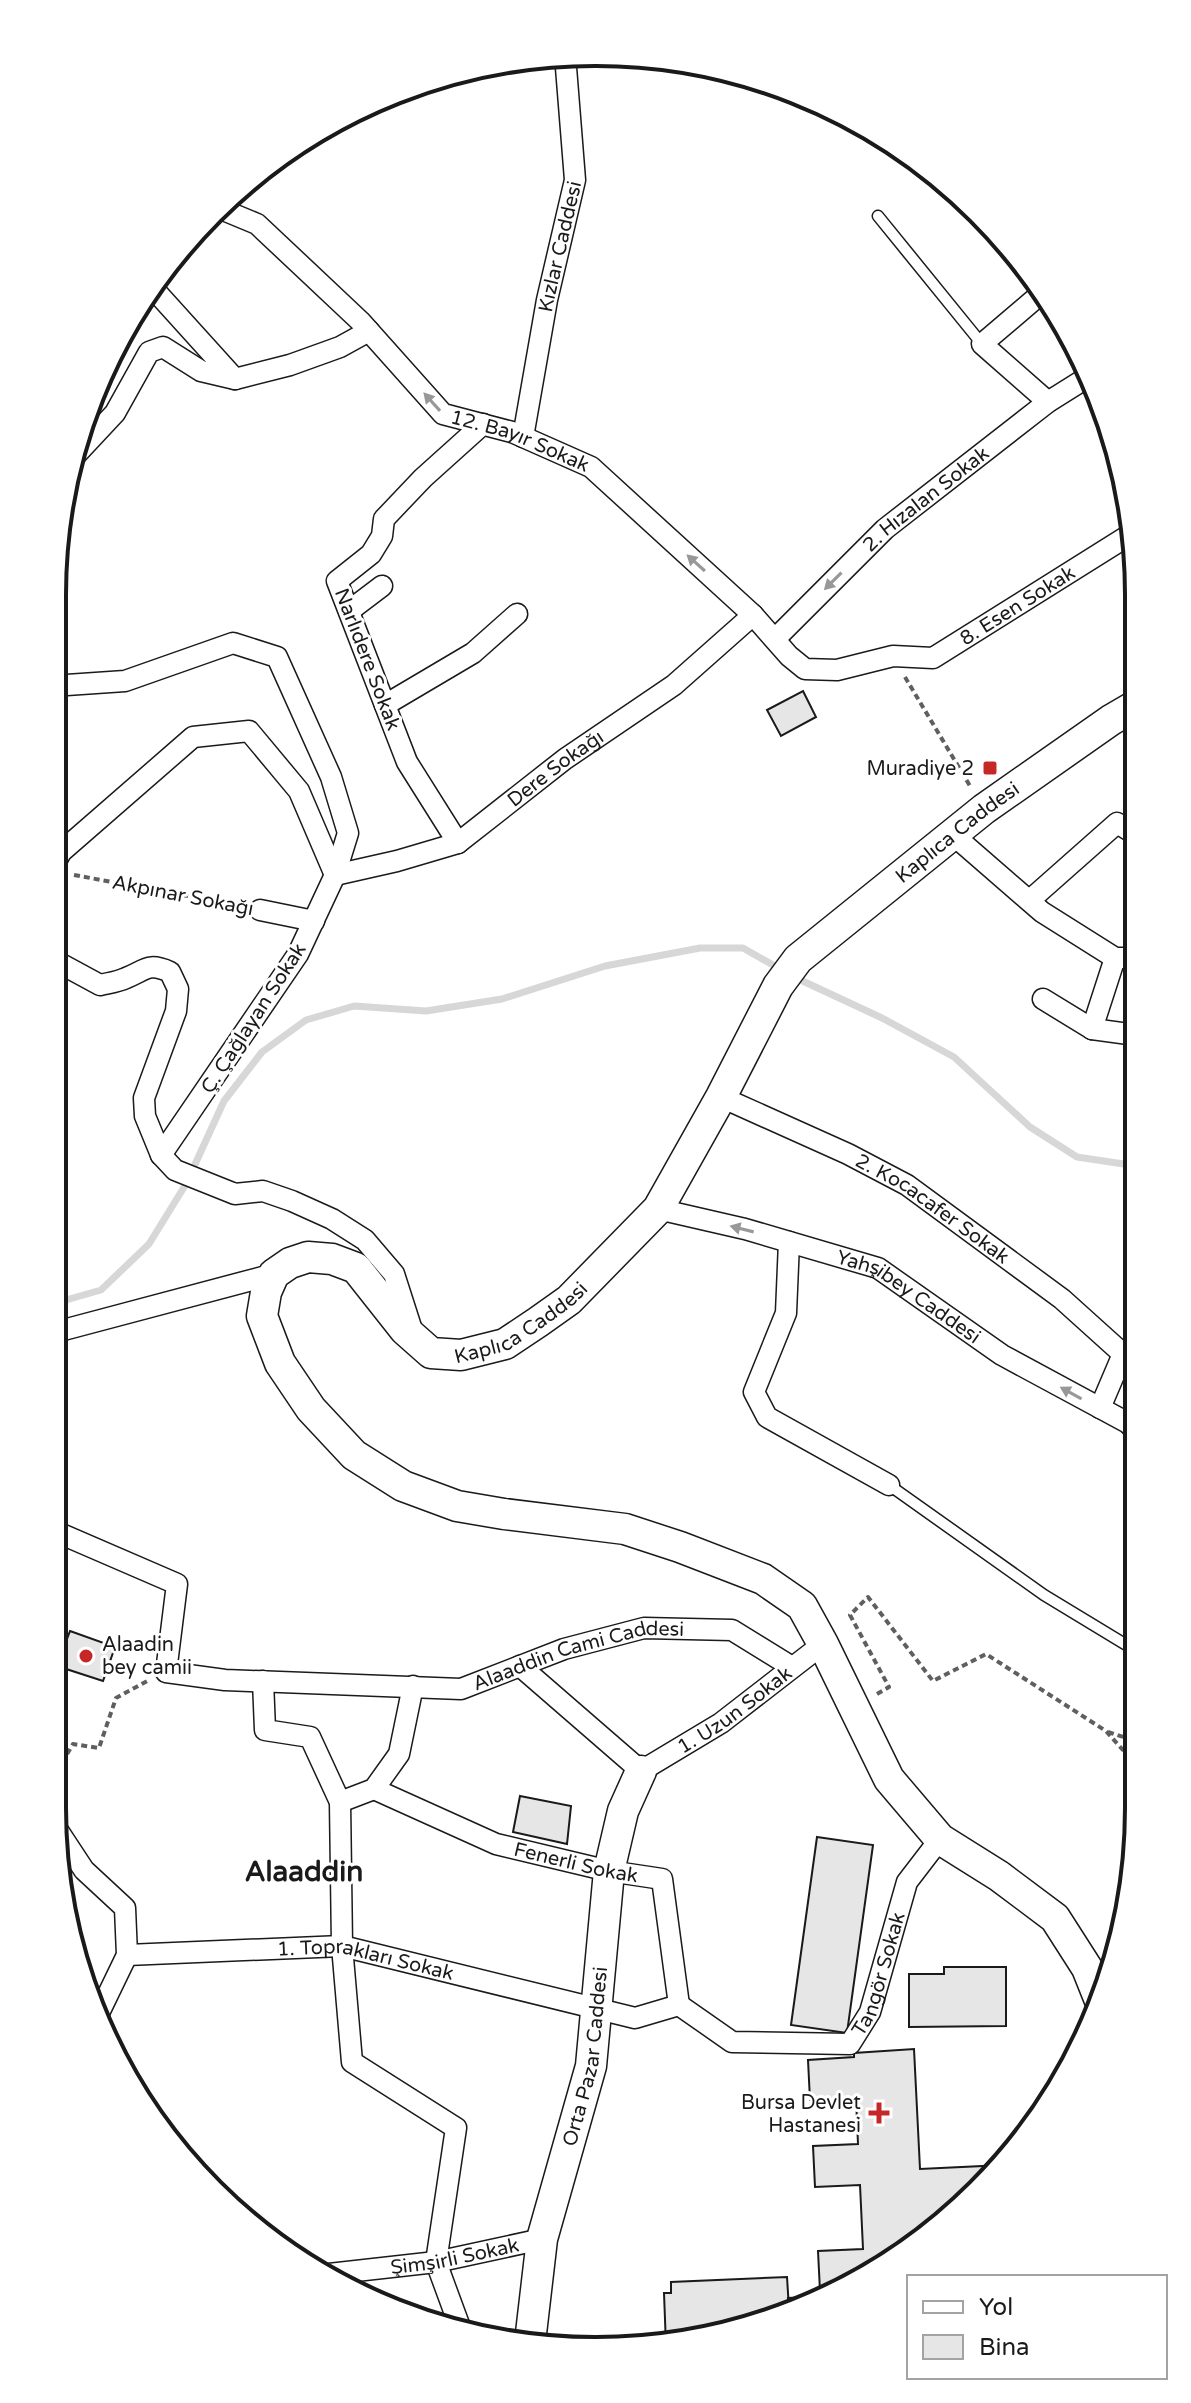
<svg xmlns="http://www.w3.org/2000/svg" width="1191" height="2403" font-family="'Varela Round',sans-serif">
	<rect width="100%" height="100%" fill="#fff"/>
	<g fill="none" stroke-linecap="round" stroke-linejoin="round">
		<!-- stream -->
		<g stroke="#d7d7d7" stroke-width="7">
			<polyline points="794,977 882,1018 954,1057 1030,1127 1077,1157 1137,1166"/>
			<polyline points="52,1304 101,1290 149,1244 186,1184 224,1101 262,1052 306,1020 354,1006 426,1011 502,999 605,966 700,948 743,948 780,969"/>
		</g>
	</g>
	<!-- building -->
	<g fill="#e6e6e6" stroke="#1a1a1a" stroke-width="2">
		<polygon points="803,691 816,717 781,736 767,710"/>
		<polygon points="70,1631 115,1647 103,1681 57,1666"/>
		<polygon points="520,1796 571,1806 567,1844 513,1832"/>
		<polygon points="817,1837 873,1845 847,2033 791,2025"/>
		<polygon points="944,1967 1006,1967 1006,2026 909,2027 909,1974 944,1974"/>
		<polygon points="914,2049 920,2169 1005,2165 930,2235 924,2235 924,2240 843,2290 820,2291 818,2251 863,2249 860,2185 815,2187 813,2146 858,2144 856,2098 810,2100 808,2060 854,2057 854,2053"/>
		<polygon points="787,2277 789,2309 666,2346 664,2293 671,2293 671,2282"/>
		<polygon points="832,2296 789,2309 788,2298"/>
	</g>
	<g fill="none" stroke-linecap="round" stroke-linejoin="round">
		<defs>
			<g id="lane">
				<polyline points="878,216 982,344"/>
				<polyline points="889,1485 1044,1595 1138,1652"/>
			</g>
			<g id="street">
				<path id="s1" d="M216 207 257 224 360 321 443 414 512 432 591 467 753 615 789 656 805 669 837 670 893 656 933 658 1134 532"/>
				<polyline points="150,285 235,379"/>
				<polyline points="1043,292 982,344 1048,402"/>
				<path id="s2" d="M523 437 547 300 575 180 565 55"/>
				<polyline points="72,459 115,413 149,352 163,347 201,371 235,379 290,365 340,347 369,331"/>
				<polyline points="349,611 382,586"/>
				<path id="s3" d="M775 639 885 529 1048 402 1091 375"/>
				<polyline points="52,686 125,681 233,643 277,657 331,777 348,833 335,875 298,954 161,1155"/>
				<polyline points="385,705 473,653 517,614"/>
				<polyline points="951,833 1042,912 1115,958 1136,958"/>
				<polyline points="458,843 407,762 337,581 371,554 382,536 384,519 423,478 483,424"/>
				<polyline points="52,869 61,852 193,737 249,731 299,791 335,875"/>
				<path id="s4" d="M335 875 397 861 458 843 565 759 674 685 753 615"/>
				<polyline points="1030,900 1117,823 1135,834"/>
				<polyline points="260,910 314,921"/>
				<path d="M52 959 100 985C108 983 118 982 126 978 146 970 148 962 170 972L178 989 176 1011 144 1098 145 1116 161 1155 175 1170 235 1194 263 1191 292 1201 332 1219 365 1240 394 1274 411 1327"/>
				<polyline points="1043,999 1092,1029 1136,1035"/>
				<polyline points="1092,1029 1115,958"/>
				<path id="s5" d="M721 1097 848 1154 907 1185 1062 1299 1123 1354"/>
				<path id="s6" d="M658 1209 745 1229 878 1268 1002 1355 1128 1423 1138 1433"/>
				<polyline points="789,1242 786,1313 754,1392 767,1417 889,1485"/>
				<polyline points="52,1333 274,1274"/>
				<polyline points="1100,1408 1123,1354"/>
				<path id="s7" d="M52 1530 177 1584 166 1672 225 1680 461 1689 564 1649 644 1628 732 1630 792 1667"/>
				<path id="s8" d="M520 1666 641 1771 721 1723 823 1644"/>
				<polyline points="263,1681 265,1730 310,1737 340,1802 342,1946 352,2062 456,2128 436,2262 461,2330"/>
				<path id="s9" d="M374 1789 496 1844 609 1871 662 1879 679 2005"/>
				<polyline points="340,1802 374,1789 399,1754 413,1686"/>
				<polyline points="55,1826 84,1870 125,1908 127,1955 98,2015"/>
				<path id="s10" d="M127 1955 342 1946 635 2018 679 2005 732 2042 850 2044 870 2012 907 1882 940 1839"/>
				<polyline points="160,2130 166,2135 168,2142"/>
				<path id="s11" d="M320 2275 436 2262 542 2239"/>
			</g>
			<g id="secondary">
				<path id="s12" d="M1101 2003 1087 1968 1055 1918 999 1876 940 1839 889 1779 823 1644 802 1606 763 1579 680 1547 625 1529 504 1514 457 1506 403 1486 354 1455 311 1409 280 1363 262 1316 266 1292 274 1274 290 1263 308 1257 332 1259 356 1268 405 1330 431 1353 461 1355 505 1344 538 1322 569 1300 658 1209 721 1097 778 986 798 959 984 809 1111 720 1135 706"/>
				<path id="s13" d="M530 2342 542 2239 591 2066 609 1871 623 1811 641 1771"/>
			</g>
		</defs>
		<!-- lane casing -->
		<use href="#lane" stroke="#1a1a1a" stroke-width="13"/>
		<!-- street casing -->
		<use href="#street" stroke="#1a1a1a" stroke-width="23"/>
		<!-- secondary casing -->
		<use href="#secondary" stroke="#1a1a1a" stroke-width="33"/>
		<!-- path -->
		<g stroke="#5f5f5f" stroke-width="4" stroke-dasharray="6 4" stroke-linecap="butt">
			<polyline points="905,677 970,786"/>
			<polyline points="74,875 242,906"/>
			<polyline points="877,1694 889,1687 850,1615 868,1597 933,1681 986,1654 1106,1731 1139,1768"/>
			<polyline points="1108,1732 1139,1742"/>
			<polyline points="52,1780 73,1744 99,1748 116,1698 149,1680"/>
		</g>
		<!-- lane -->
		<use href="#lane" stroke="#fff" stroke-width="10"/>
		<!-- street -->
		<use href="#street" stroke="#fff" stroke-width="20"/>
		<!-- secondary -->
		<use href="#secondary" stroke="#fff" stroke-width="30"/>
	</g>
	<!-- one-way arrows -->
	<defs><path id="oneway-solid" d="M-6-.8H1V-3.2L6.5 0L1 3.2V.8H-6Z" transform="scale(2)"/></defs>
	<g fill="#989898">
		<use href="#oneway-solid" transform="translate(432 402) rotate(-132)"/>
		<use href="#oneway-solid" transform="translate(696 563) rotate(-138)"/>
		<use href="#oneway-solid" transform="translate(833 581) rotate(135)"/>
		<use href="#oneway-solid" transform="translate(742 1229) rotate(-166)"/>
		<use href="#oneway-solid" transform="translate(1071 1393) rotate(-151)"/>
	</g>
	<!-- markers -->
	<g fill="#c62828" stroke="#fff" stroke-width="3">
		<rect x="982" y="760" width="16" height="16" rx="4"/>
		<circle cx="86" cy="1656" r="8"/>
		<path d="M875 2101h8v8h8v8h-8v8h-8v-8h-8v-8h8z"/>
	</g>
	<g text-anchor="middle" stroke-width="6" stroke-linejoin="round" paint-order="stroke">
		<!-- street labels -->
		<g font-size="20" fill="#1a1a1a" stroke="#fff">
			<text dy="7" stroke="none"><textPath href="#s2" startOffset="194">Kızlar Caddesi</textPath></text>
			<text dy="7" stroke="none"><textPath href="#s1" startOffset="392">12. Bayır Sokak</textPath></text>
			<text dy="7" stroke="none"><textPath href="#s3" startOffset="206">2. Hızalan Sokak</textPath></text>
			<text dy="7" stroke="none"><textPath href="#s1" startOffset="992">8. Esen Sokak</textPath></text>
			<text transform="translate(368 659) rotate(69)" y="7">Narlıdere Sokak</text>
			<text dy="7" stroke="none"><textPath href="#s4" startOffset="250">Dere Sokağı</textPath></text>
			<text dy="7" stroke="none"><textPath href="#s12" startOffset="2174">Kaplıca Caddesi</textPath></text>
			<text transform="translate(183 895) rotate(11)" y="7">Akpınar Sokağı</text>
			<text transform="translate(253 1018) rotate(-57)" y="7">Ç. Çağlayan Sokak</text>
			<text dy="7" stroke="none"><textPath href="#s5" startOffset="240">2. Kocacafer Sokak</textPath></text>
			<text dy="7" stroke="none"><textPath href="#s6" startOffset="268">Yahşibey Caddesi</textPath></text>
			<text dy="7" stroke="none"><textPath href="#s12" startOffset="1502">Kaplıca Caddesi</textPath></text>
			<text dy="7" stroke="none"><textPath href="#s7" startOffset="644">Alaaddin Cami Caddesi</textPath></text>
			<text dy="7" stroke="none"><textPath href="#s8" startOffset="272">1. Uzun Sokak</textPath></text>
			<text dy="7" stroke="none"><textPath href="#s9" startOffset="216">Fenerli Sokak</textPath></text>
			<text dy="7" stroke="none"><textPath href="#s10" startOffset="240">1. Toprakları Sokak</textPath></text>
			<text dy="7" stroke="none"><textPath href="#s10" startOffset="822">Tangör Sokak</textPath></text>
			<text dy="7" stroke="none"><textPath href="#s13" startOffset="292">Orta Pazar Caddesi</textPath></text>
			<text dy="7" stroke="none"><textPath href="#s11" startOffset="136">Şimşirli Sokak</textPath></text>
		</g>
		<!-- poi labels -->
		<g font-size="20" fill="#1a1a1a" stroke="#fff" text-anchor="end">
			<text x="974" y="775">Muradiye 2</text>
			<text x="102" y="1651" text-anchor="start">Alaadin<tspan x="102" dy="23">bey camii</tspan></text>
			<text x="861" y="2109">Bursa Devlet<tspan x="861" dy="23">Hastanesi</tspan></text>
		</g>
		<!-- district labels -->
		<g font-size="28" font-weight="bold" fill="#1a1a1a" stroke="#fff">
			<text x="304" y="1881">Alaaddin</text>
		</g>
	</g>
	<!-- crop -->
	<path d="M0 0H1191V2403H0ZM595 66H596A529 529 0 0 1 1125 595V1808A529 529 0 0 1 596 2337H595A529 529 0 0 1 66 1808V595A529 529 0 0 1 595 66Z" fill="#fff" fill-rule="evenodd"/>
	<path fill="none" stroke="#1a1a1a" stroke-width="4" d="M595 66H596A529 529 0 0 1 1125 595V1808A529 529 0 0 1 596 2337H595A529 529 0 0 1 66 1808V595A529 529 0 0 1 595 66Z"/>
	<!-- legend -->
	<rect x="907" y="2275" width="260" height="104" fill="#ffffff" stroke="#a3a3a3" stroke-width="2"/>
	<rect x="923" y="2301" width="40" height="12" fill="#ffffff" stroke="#a3a3a3" stroke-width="2"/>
	<text x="979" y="2315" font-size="24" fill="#1a1a1a">Yol</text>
	<rect x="923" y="2335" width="40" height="24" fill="#e6e6e6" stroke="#a3a3a3" stroke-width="2"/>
	<text x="979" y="2355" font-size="24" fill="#1a1a1a">Bina</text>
</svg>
